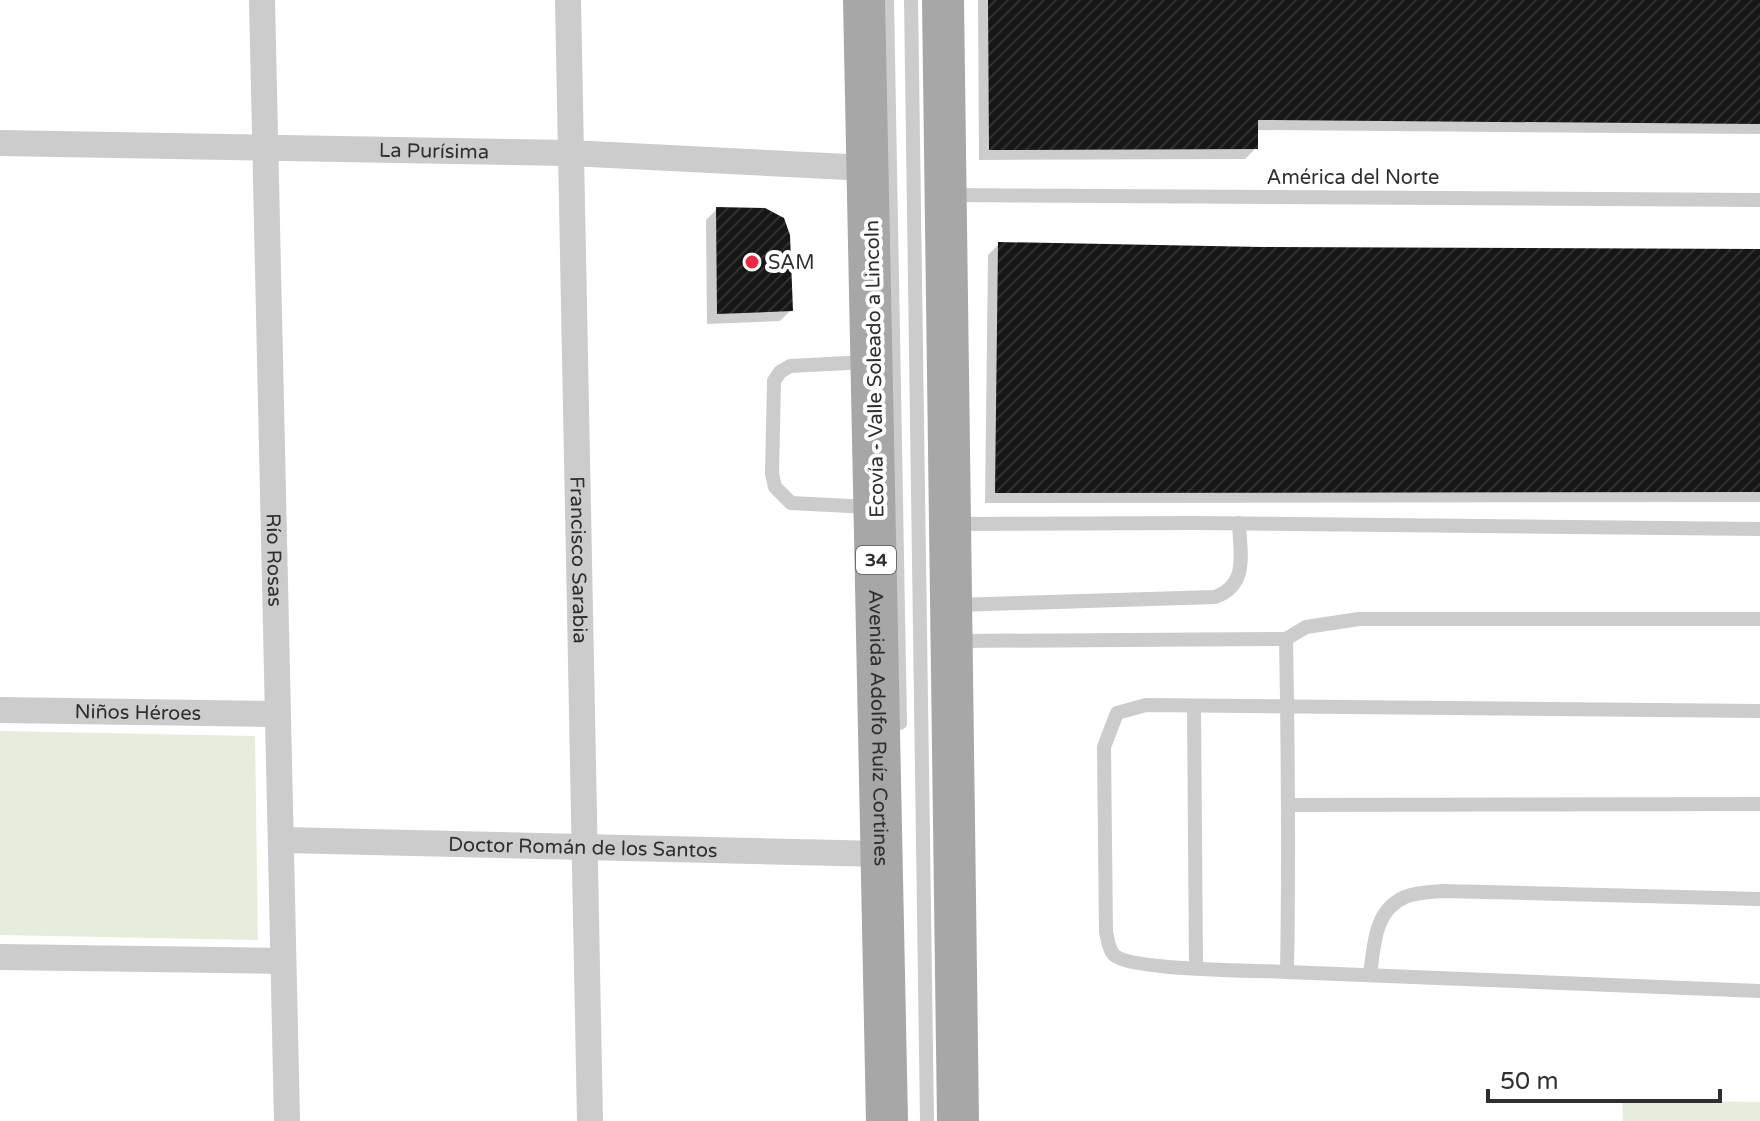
<svg xmlns="http://www.w3.org/2000/svg" width="1760" height="1121" font-family="'Varela Round',sans-serif">
	<defs>
		<pattern id="building-hatch" width="6" height="6" patternUnits="userSpaceOnUse" patternTransform="scale(2)"><rect width="6" height="6" fill="#161616"/><path d="M-1 1l2-2M0 6l6-6M5 7l2-2" fill="none" stroke="#303030"/></pattern>
	</defs>
	<rect width="100%" height="100%" fill="#fff"/>
	<!-- green -->
	<g fill="#e6eddc">
		<polygon points="0,731 255,736 258,940 0,935"/>
		<polygon points="1622,1100 1760,1102 1760,1121 1623,1121"/>
	</g>
	<!-- shadow -->
	<g fill="#0003">
		<polygon points="978,0 1760,0 1760,134 1256,130 1256,148 1245,159 979,160"/>
		<polygon points="717,209 791,310 780,321 707,324 706,220"/>
		<polygon points="999,244 1262,249 1760,251 1760,502 985,503 988,255"/>
	</g>
	<!-- building -->
	<g fill="url(#building-hatch)">
		<polygon points="988,0 1760,0 1760,124 1258,120 1258,149 989,150"/>
		<polygon points="716,207 765,208 784,218 790,235 793,311 717,314"/>
		<polygon points="998,242 1262,247 1760,249 1760,492 995,493"/>
	</g>
	<g fill="none" stroke-linecap="round" stroke-linejoin="round">
		<!-- lane -->
		<g stroke="#ccc" stroke-width="14">
			<polyline points="887,0 900,723"/>
			<polyline points="911,0 927,1121"/>
			<polyline points="950,195 1760,200"/>
			<polyline points="867,362 790,366 780,372 774,381 772,474 775,487 791,503 869,507"/>
			<polyline points="954,524 1193,523 1760,529"/>
			<path d="M955 605 1215 597C1249 585 1240 553 1239 523"/>
			<polyline points="1286,639 1306,627 1359,619 1760,619"/>
			<path d="M956 641 1286 639C1288 750 1289 861 1287 972 1258 970 1131 971 1114 955 1108 949 1108 939 1106 932L1104 747 1117 713 1146 705 1760 711"/>
			<polyline points="1194,706 1196,967"/>
			<polyline points="1289,805 1760,804"/>
			<polyline points="1287,972 1760,991"/>
			<path d="M1370 975C1374 946 1374 910 1405 897 1416 892 1431 892 1443 891L1760 899"/>
		</g>
		<!-- street -->
		<g stroke="#ccc" stroke-width="26">
			<path id="s1" d="M262 0 287 1121"/>
			<path id="s2" d="M568 0 590 1121"/>
			<path id="s3" d="M0 143 570 153 868 168"/>
			<path id="s4" d="M0 710 277 714"/>
			<path id="s5" d="M283 840 883 854"/>
			<polyline points="0,957 283,961"/>
		</g>
		<!-- primary -->
		<g stroke="#a7a7a7" stroke-width="42">
			<path id="s6" d="M864 0 887 1121"/>
			<polyline points="943,0 958,1121"/>
		</g>
	</g>
	<!-- markers -->
	<circle fill="#f0283f" stroke="#fff" stroke-width="3" cx="752" cy="262" r="8"/>
	<g text-anchor="middle" stroke-width="8" stroke-linejoin="round" paint-order="stroke">
		<!-- shield labels -->
		<rect fill="#fff" stroke="#6d6d6d" stroke-width="2" x="856" y="546" width="40" height="28" rx="6"/>
		<g font-size="18" font-weight="bold" fill="#2f2f2f">
			<text x="876" y="566">34</text>
		</g>
		<!-- street labels -->
		<g font-size="20" fill="#2f2f2f" stroke="#fff">
			<text dy="7" stroke="none"><textPath href="#s3" startOffset="434">La Purísima</textPath></text>
			<text x="1353" y="184">América del Norte</text>
			<text transform="translate(874 369) rotate(-91)" y="7">Ecovía - Valle Soleado a Lincoln</text>
			<text dy="7" stroke="none"><textPath href="#s2" startOffset="560">Francisco Sarabia</textPath></text>
			<text dy="7" stroke="none"><textPath href="#s1" startOffset="560">Río Rosas</textPath></text>
			<text dy="7" stroke="none"><textPath href="#s4" startOffset="138">Niños Héroes</textPath></text>
			<text dy="7" stroke="none"><textPath href="#s6" startOffset="728">Avenida Adolfo Ruíz Cortines</textPath></text>
			<text dy="7" stroke="none"><textPath href="#s5" startOffset="300">Doctor Román de los Santos</textPath></text>
		</g>
		<!-- poi labels -->
		<g font-size="20" fill="#2f2f2f" stroke="#fff" text-anchor="start">
			<text x="768" y="269">SAM</text>
		</g>
	</g>
	<!-- scale -->
	<path d="M1488 1089v12h232v-12" fill="none" stroke="#2f2f2f" stroke-width="4"/>
	<text x="1500" y="1089" font-size="24" fill="#2f2f2f" stroke="#ffffff" stroke-width="6" paint-order="stroke">50 m</text>
</svg>
